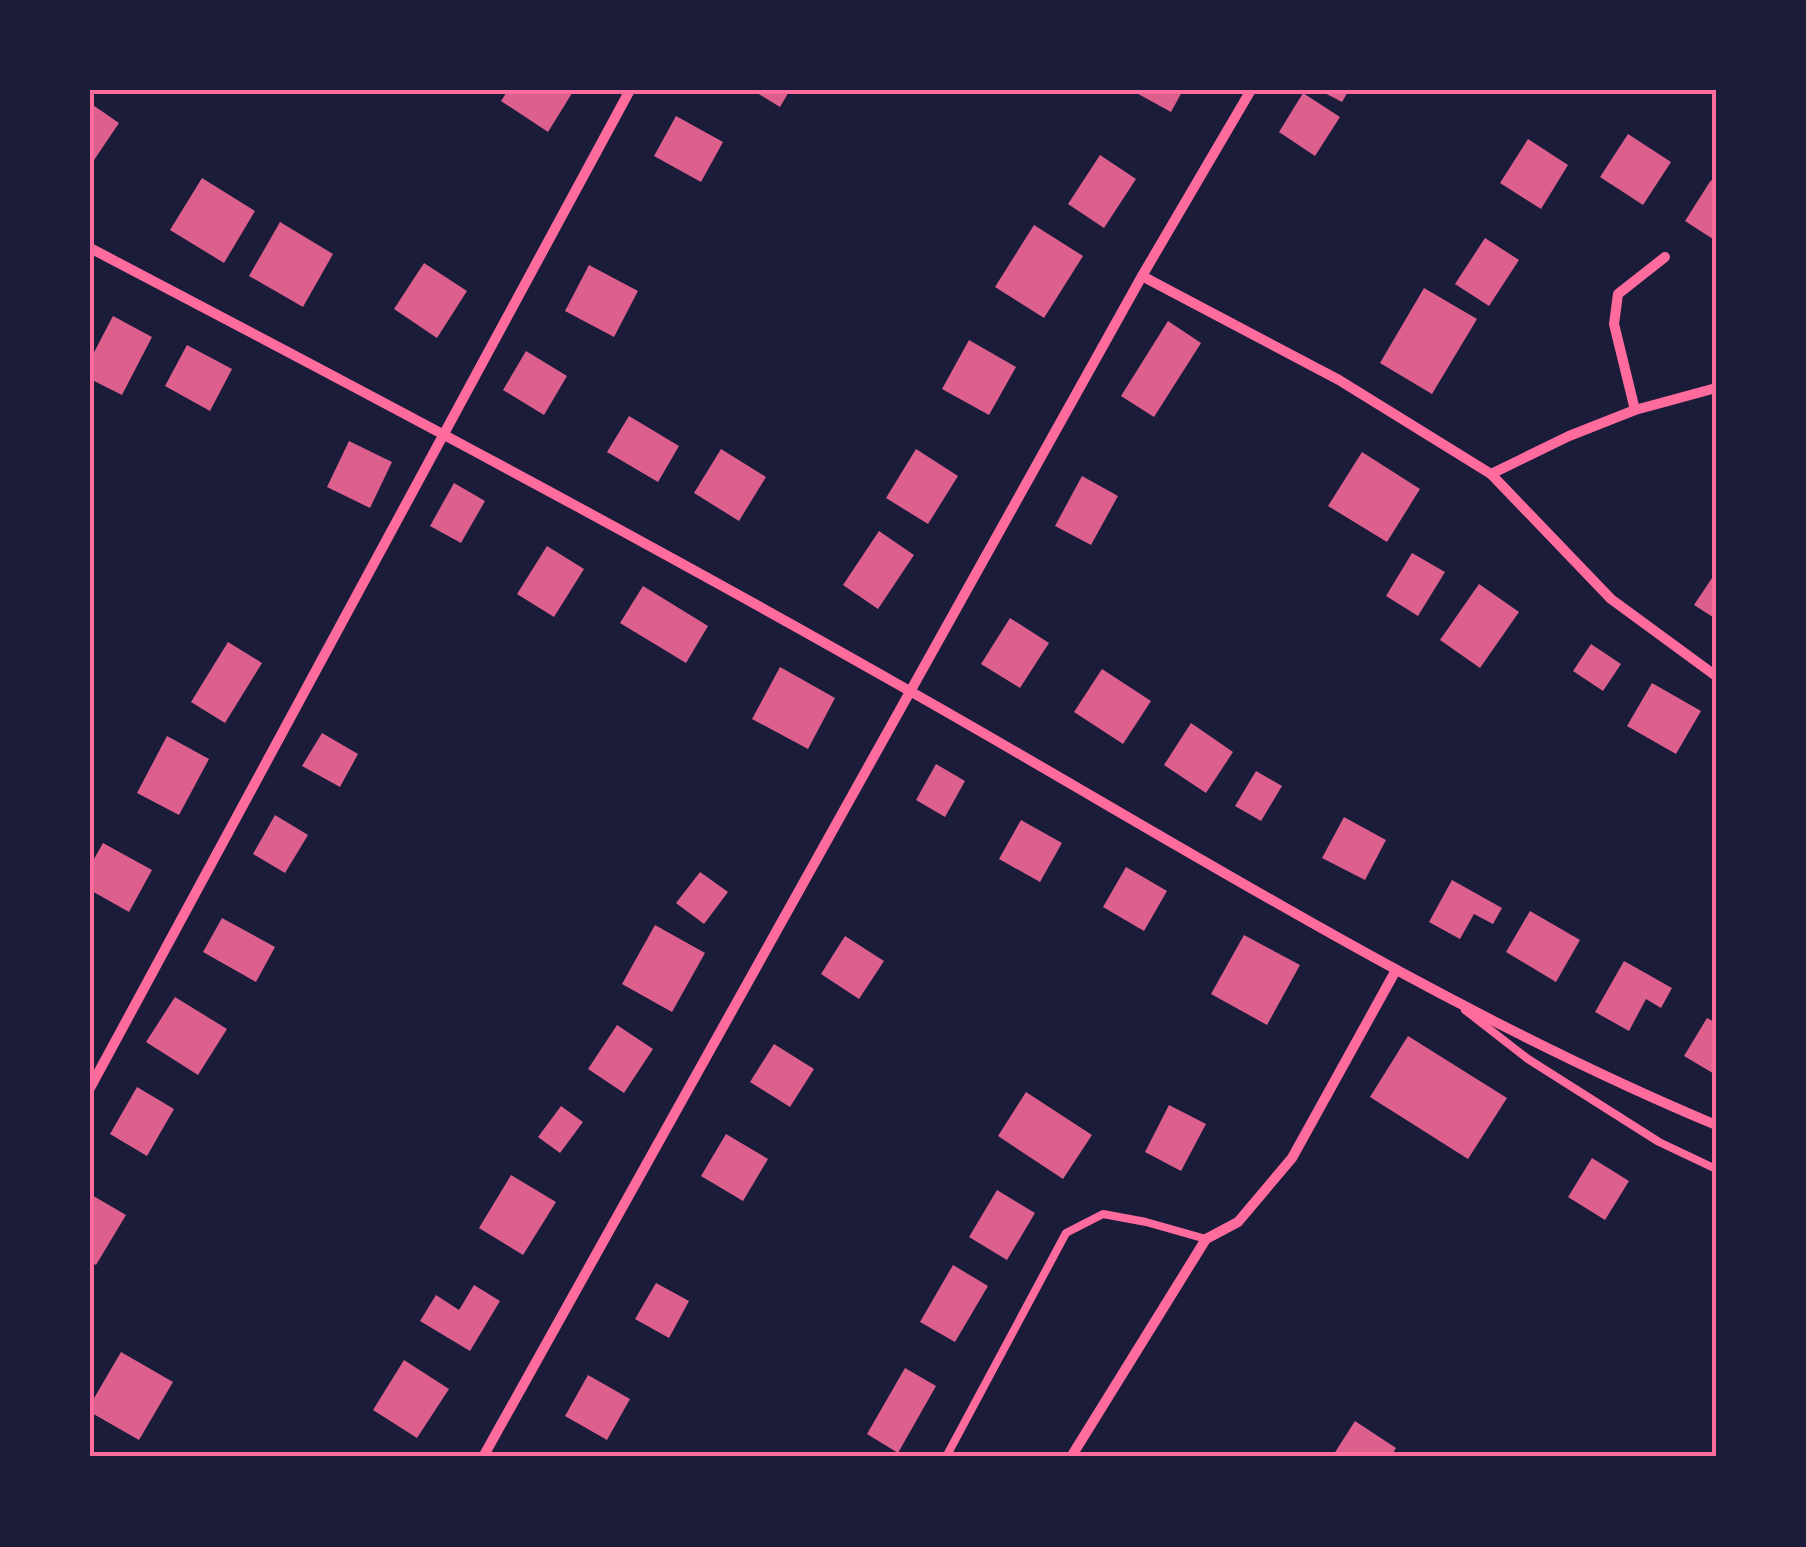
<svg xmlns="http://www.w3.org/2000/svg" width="1806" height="1547" font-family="'DejaVu Sans',sans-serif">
	<rect width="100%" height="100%" fill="#1b1b3a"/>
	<!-- building -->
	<g fill="#dd5f8e">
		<polygon points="508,90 574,90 548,132 501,101"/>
		<polygon points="752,90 790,90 780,107"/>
		<polygon points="1131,90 1183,90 1171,112"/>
		<polygon points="1319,90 1349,90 1342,102"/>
		<polygon points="1303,93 1340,117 1315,156 1279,132"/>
		<polygon points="90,103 119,123 90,166"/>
		<polygon points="676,116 723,142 701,182 654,156"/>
		<polygon points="1628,134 1671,162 1643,205 1600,177"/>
		<polygon points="1528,139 1568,165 1541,209 1500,183"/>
		<polygon points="1100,155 1136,179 1104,228 1068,204"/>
		<polygon points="202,178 255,211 224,263 170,230"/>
		<polygon points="1711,180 1716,184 1716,241 1685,221"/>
		<polygon points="280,222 333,254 303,307 249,276"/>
		<polygon points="1034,225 1083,256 1044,318 995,287"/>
		<polygon points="1485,238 1519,260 1489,306 1455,284"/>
		<polygon points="424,263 467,291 437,338 394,309"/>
		<polygon points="589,265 638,291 614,337 565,311"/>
		<polygon points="1424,288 1477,319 1432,394 1380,363"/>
		<polygon points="113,316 152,337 122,395 90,379 90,360"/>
		<polygon points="1168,321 1201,343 1154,417 1121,396"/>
		<polygon points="969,340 1016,367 989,415 942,389"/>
		<polygon points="187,345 232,369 210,411 165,386"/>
		<polygon points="526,351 567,376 544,415 503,390"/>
		<polygon points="629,416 679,446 658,482 607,452"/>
		<polygon points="349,441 392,462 370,508 327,487"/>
		<polygon points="721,449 766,477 739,521 694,493"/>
		<polygon points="916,449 958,476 928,524 886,498"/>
		<polygon points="1362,452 1420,489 1387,542 1328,506"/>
		<polygon points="1082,476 1118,496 1091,545 1055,526"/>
		<polygon points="454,483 485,501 461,543 430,526"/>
		<polygon points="879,531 914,555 878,609 843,585"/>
		<polygon points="547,546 584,569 554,617 517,594"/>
		<polygon points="1412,553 1445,572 1418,616 1386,596"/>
		<polygon points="1716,572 1716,619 1694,605"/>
		<polygon points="1479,584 1519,612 1480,668 1440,640"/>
		<polygon points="643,586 708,626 686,663 620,623"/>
		<polygon points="1010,618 1049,643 1020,688 981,664"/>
		<polygon points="228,642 262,663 225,723 191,702"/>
		<polygon points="1591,644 1621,664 1603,691 1573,671"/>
		<polygon points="780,667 835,698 808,749 752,719"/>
		<polygon points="1102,669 1151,701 1123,744 1074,712"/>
		<polygon points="1652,683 1701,711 1676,754 1627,726"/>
		<polygon points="1191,723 1233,752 1206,793 1164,765"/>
		<polygon points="322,733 358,754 340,787 302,766"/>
		<polygon points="167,736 209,759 179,815 137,793"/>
		<polygon points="936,764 965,781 945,817 916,800"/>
		<polygon points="1256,771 1282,786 1261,821 1235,806"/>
		<polygon points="275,815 308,835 285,873 253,854"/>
		<polygon points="1344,817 1386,840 1365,880 1322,858"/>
		<polygon points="1021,820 1062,843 1040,882 999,859"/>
		<polygon points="103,843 152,870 129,912 90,890 90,866"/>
		<polygon points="1126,867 1167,891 1144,931 1103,907"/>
		<polygon points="700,872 728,892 704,924 676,903"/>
		<polygon points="1452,880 1502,908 1493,924 1474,914 1460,939 1429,922"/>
		<polygon points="1530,911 1580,940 1556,982 1506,952"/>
		<polygon points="222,918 275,947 256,982 203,952"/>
		<polygon points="655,925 705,953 672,1012 622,984"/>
		<polygon points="1244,935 1300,965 1267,1025 1211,994"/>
		<polygon points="845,936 884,961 859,999 821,974"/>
		<polygon points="1624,961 1672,988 1661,1008 1646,999 1629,1031 1595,1012"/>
		<polygon points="175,997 227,1029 198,1075 146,1042"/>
		<polygon points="1707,1018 1716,1023 1716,1075 1684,1056"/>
		<polygon points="617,1025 653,1049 624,1093 588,1069"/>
		<polygon points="1408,1036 1507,1098 1468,1159 1370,1097"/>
		<polygon points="774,1044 814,1069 790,1107 750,1082"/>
		<polygon points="137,1087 174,1109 147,1156 110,1134"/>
		<polygon points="1026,1092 1092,1135 1063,1179 998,1136"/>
		<polygon points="1169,1105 1206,1124 1181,1171 1145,1152"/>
		<polygon points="561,1106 583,1122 560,1153 538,1137"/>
		<polygon points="726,1134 768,1159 743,1201 701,1176"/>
		<polygon points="1592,1158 1629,1181 1605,1220 1568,1197"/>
		<polygon points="511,1175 556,1202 523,1255 479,1228"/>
		<polygon points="997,1190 1035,1213 1007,1260 969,1237"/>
		<polygon points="90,1194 126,1215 96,1265 90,1262"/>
		<polygon points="953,1265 988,1286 955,1342 920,1322"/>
		<polygon points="656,1283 689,1301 669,1338 635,1319"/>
		<polygon points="474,1285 500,1301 470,1351 420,1321 436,1295 459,1310"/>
		<polygon points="121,1352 173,1382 139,1440 90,1412 90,1405"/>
		<polygon points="404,1360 449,1389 417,1438 373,1410"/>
		<polygon points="905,1368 936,1386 898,1453 867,1434"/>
		<polygon points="588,1375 630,1399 607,1440 565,1416"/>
		<polygon points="1355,1421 1396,1448 1391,1457 1332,1457"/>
	</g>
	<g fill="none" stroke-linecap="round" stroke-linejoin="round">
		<!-- service -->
		<g stroke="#ff6b9d" stroke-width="8">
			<polyline points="1465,1010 1528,1059 1659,1142 1716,1169"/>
			<polyline points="946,1457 1066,1233 1103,1214 1146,1222 1206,1239"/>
		</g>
		<!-- minor -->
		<g stroke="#ff6b9d" stroke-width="10">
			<path d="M90 248C367 393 643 539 915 694 1178 843 1436 1008 1716 1125"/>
			<polyline points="1142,276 1339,380 1491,474 1611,599 1716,676"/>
			<polyline points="1635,410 1614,324 1618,294 1665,257"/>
			<polyline points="1491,474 1569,436 1635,410 1716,388"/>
			<polyline points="90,1088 630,90"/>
			<polyline points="483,1457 1142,276 1251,90"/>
			<polyline points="1071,1457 1206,1239 1238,1222 1292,1158 1396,970"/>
		</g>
	</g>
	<!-- border -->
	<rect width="1806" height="1547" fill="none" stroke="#1b1b3a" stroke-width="185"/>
	<rect x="92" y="92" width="1622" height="1362" fill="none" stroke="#ff6b9d" stroke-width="4"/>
</svg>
